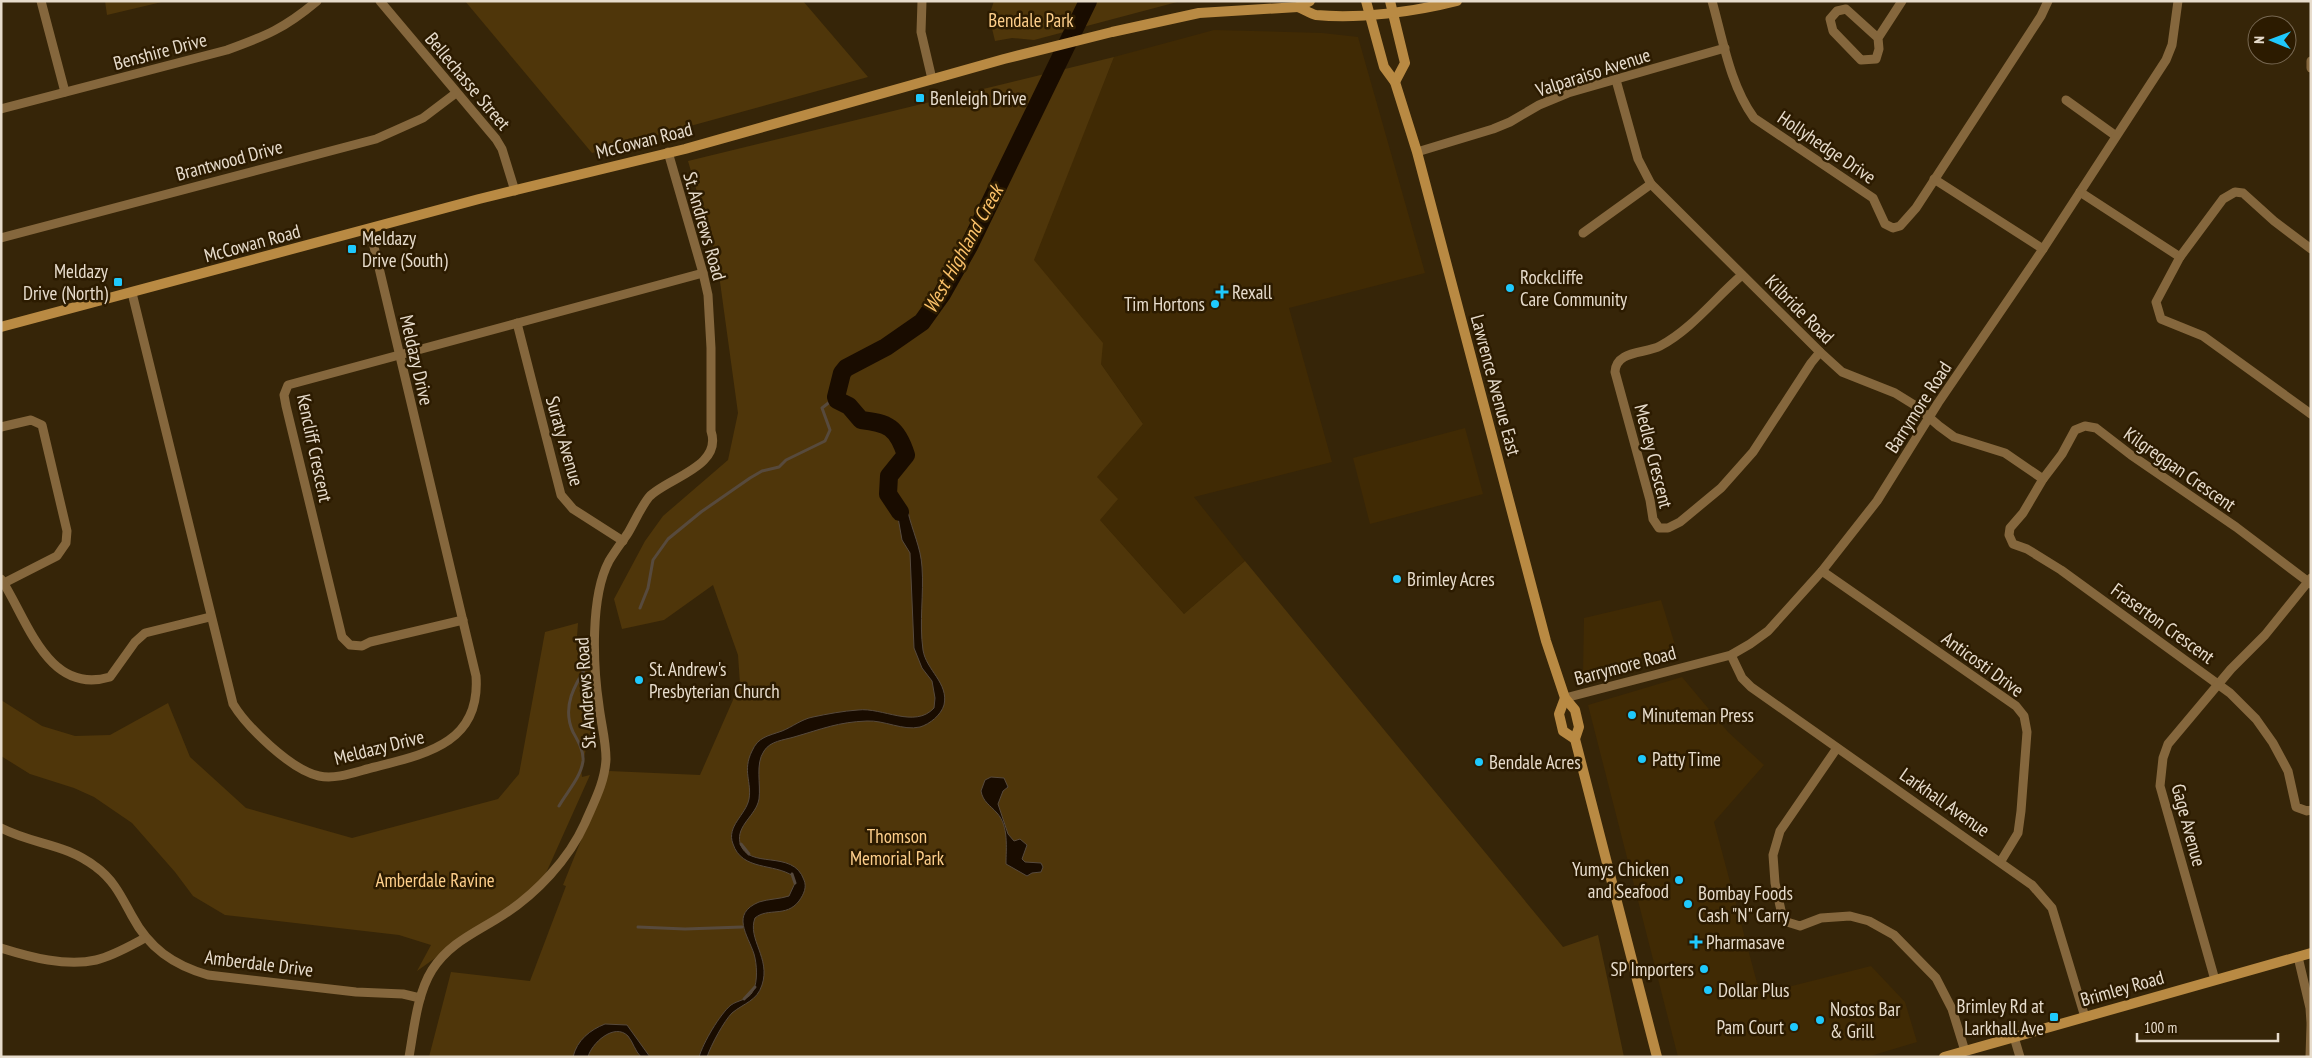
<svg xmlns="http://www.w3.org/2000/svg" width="2312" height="1058" font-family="'PT Sans Narrow',sans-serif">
	<rect width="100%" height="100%" fill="#362508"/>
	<!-- built -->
	<g fill="#402a04">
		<polygon points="1214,30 1322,33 1358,37 1425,273 1289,308 1332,462 1194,497 1245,561 1184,614 1100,520 1096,477 1143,424 1101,364 1033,260 1114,57"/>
		<polygon points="1465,428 1483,494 1370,524 1353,458"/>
		<polygon points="1661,600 1676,648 1583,675 1584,618"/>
		<polygon points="1682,677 1728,732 1764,765 1714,822 1760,994 1871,966 1905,1002 1917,1042 1867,1057 1678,1057 1588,705"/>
	</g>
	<!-- green -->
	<g fill="#4f360a">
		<polygon points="105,1 166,1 107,15"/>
		<polygon points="465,1 803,1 868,77 592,153"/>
		<polygon points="994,1 1181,1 1034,40 1012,38 995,41 989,16"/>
		<polygon points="1114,57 1034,260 1103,343 1101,364 1143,424 1097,477 1118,499 1100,520 1184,614 1245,561 1563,947 1598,935 1624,1057 429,1057 451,972 530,981 566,886 563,885 609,771 700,775 740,684 738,655 713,585 664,620 622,629 614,599 645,541 663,516 728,460 738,413 717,260 688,161"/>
		<polygon points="578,623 576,650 589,647 595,713 581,769 582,777 590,775 542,882 417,971 431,945 399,935 225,915 193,896 175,872 132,823 94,797 74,788 30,774 1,756 1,700 42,726 75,736 110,735 168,703 190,757 246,808 352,838 498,799 519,774 545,632"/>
	</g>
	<!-- water -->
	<g fill="#190c00" stroke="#574a3d">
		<path d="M897 512H908C912 530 921 548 922 567 924 594 919 622 923 650 926 670 949 683 944 705 941 715 930 724 920 727 903 731 884 720 867 721 838 722 822 729 794 737 784 740 770 741 764 751 755 764 761 784 759 799 756 816 736 825 740 843 748 871 793 848 804 880 807 887 804 894 799 901 786 918 768 907 755 918 747 939 771 958 762 985 757 1001 744 1003 732 1013 724 1021 711 1045 707 1057H699C703 1043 720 1014 731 1005 738 1000 749 1000 753 991 758 982 757 964 754 954 748 935 730 914 759 902 768 899 780 899 789 896L795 883 793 876C774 863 742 871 733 844 726 826 746 815 749 799 752 782 742 771 752 751 758 737 768 736 782 731 792 727 802 719 813 717 827 714 843 711 858 710 882 707 915 729 934 708L935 698 932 681 922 668 914 648 910 553 902 540Z"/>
		<path d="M991 777 1004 778 1008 787 1003 791 998 804 1008 834 1014 841 1020 839 1027 845 1022 859 1025 862 1041 863 1043 867 1041 872 1032 873 1027 876 1006 864C1006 848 1009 826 997 813 990 805 983 802 981 791L985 780Z"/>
		<path d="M605 1024 627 1025 650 1057H641C635 1051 633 1042 628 1036 614 1022 591 1044 588 1057H573C577 1040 590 1030 605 1024Z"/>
	</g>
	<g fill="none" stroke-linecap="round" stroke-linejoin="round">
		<!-- stream -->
		<g stroke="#574a3d" stroke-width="3">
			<polyline points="640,608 648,588 653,560 668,539 701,512 750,478 762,471 779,467 786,460 825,441 830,430 822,408 836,397"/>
			<path d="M559 806C567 792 581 777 583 761 584 751 578 741 573 732 560 704 578 680 592 657"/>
			<polyline points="741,844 749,854"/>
			<polyline points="792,874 795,883"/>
			<polyline points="638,927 685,929 742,927"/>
			<polyline points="744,999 755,987"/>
		</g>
		<!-- river -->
		<path stroke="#190c00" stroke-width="18" d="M900 512 888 494 889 476 906 455C897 427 888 423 861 420L849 406 837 400 836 397 842 373 846 368 886 347 922 322 942 294 969 246 1088 1"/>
		<!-- minor -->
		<g stroke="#85673d" stroke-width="9">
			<polyline points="41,1 65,92"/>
			<polyline points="380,1 496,139 502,149 515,191"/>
			<polyline points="922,1 921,32 932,79"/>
			<path d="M1712 1C1723 40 1730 85 1754 118L1873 198 1885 224 1893 228 1900 226 1916 208 2041 16 2048 1"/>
			<polyline points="1878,38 1846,9 1837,11 1830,19 1833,31 1861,60 1876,59 1879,49 1878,38 1902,1"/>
			<polyline points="2311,61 2311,68"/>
			<polyline points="1616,80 1638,159 1651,184 1820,352 1842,372 1895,393 1916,406 1939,426 1954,437 2005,453 2043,479"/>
			<polyline points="2066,100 2116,136"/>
			<path d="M1 109 227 50C266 36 285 28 317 1"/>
			<polyline points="1417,152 1493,129 1510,122 1539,105 1568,93 1725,48"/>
			<polyline points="1934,179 2043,249"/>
			<polyline points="2080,192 2180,257"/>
			<polyline points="1583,233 1651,184"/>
			<polyline points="1,238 376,139 423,118 456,93"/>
			<polyline points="2311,249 2274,221 2243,193 2235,192 2223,199 2180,257 2156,302 2161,319 2203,336 2311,414"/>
			<path d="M1742 275C1715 298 1692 329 1660 346 1645 354 1616 350 1615 372L1650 500 1653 519 1659 528H1668L1680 522 1721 488 1753 452 1811 363 1820 352"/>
			<path d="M132 293 233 704C247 727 291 770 319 776 337 780 358 771 375 767 426 754 481 743 476 676L370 230"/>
			<polyline points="517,323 561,495 573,509 623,541"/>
			<polyline points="1,427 31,420 42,425 67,531 66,543 57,556 4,583"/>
			<polyline points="1822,571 2016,706 2024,716 2027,732 2021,811 2018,833 2001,861"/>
			<path d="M1 579C27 618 47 696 110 677L135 642 145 633 210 617"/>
			<polyline points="2311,584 2236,527 2131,455 2096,428 2085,426 2075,430 2062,454 2043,479 2023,513 2010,528 2009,535 2013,544 2027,549 2061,570 2230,693 2256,719 2273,743 2288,771 2296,807 2307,811 2311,810"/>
			<polyline points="463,620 370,642 362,646 350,645 342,637 286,406 284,395 288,385 703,273"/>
			<polyline points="1731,655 1742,678 1751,687 2032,885 2052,908 2085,1017"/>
			<polyline points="1565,698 1731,655 1750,644 1768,631 1822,571 1877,501 1938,403 2043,249 2166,60 2172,45 2178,1"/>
			<polyline points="1837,748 1780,831 1773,855 1775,883 1782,915 1787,922 1800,926 1821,918 1850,916 1869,921 1894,935 1936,978 1952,1009 1965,1051"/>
			<path d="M1 828C34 845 65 843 96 867 114 880 122 898 132 916 149 948 173 965 208 975L356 992 403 994 420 998"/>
			<path d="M1 948C30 957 66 967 96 960 113 956 130 946 145 938"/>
			<polyline points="2298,957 2310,1008 2311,1023"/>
			<polyline points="2215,980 2160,786 2163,758 2168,744 2231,669 2265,635 2311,578"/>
			<polyline points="2014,1037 2020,1057"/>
			<path d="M409 1057C414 1029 417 994 432 970 450 942 477 932 503 915 536 894 569 859 585 823 594 802 605 782 606 759 606 741 601 723 599 706 593 666 590 597 609 561 615 551 622 542 628 533 635 521 641 507 649 497 667 478 723 467 711 431V348L708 295 703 273 668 152"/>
			<polyline points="2310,1057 2311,1025"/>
		</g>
		<!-- secondary -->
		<g stroke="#b98a43" stroke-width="10">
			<polyline points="1366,1 1384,67 1395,82 1417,152 1546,641 1565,698 1575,710 1579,727 1575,739 1657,1057"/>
			<polyline points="1390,1 1405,63 1395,82"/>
			<path d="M1298 7C1304 9 1310 14 1316 15 1360 19 1414 12 1457 1"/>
			<polyline points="1,327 479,199 685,149 1004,59 1112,32 1199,13 1298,7 1310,1"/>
			<polyline points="1565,698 1559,714 1563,731 1575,739"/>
			<polyline points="1944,1057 2311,953"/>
		</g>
	</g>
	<!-- markers -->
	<g fill="#1fc9fd" stroke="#2c1b00" stroke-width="2">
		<rect x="915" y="93" width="10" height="10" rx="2.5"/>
		<rect x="347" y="244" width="10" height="10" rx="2.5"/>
		<rect x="113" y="277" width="10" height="10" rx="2.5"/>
		<circle cx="1510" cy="288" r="5"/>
		<path d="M1219.5 284.5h5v5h5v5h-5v5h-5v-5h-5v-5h5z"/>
		<circle cx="1215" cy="304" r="5"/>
		<circle cx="1397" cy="579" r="5"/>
		<circle cx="639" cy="680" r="5"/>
		<circle cx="1632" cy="715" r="5"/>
		<circle cx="1642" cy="759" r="5"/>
		<circle cx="1479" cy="762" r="5"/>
		<circle cx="1679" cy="880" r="5"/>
		<circle cx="1688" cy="904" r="5"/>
		<path d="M1693.5 934.5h5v5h5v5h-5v5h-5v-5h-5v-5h5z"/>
		<circle cx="1704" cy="969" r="5"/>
		<circle cx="1708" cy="990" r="5"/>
		<rect x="2049" y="1012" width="10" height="10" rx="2.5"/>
		<circle cx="1820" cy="1020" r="5"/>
		<circle cx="1794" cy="1027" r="5"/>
	</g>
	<g text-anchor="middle" stroke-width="5" stroke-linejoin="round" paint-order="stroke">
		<!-- park labels -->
		<g font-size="19" fill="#fecf8b" stroke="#2c1b00">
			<text x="1031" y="27">Bendale Park</text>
			<text x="897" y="843">Thomson<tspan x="897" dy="22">Memorial Park</tspan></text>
			<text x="435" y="887">Amberdale Ravine</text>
		</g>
		<!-- street labels -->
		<g font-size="19" fill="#e7dccc" stroke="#2c1b00">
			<text transform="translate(160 51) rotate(-15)" y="7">Benshire Drive</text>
			<text transform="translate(1593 72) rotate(-18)" y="7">Valparaiso Avenue</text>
			<text transform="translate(468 81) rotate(50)" y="7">Bellechasse Street</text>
			<text transform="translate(644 140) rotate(-14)" y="7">McCowan Road</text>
			<text transform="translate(1827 147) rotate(34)" y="7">Hollyhedge Drive</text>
			<text transform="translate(229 160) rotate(-15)" y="7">Brantwood Drive</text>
			<text transform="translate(705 226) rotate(74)" y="7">St. Andrews Road</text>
			<text transform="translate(252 243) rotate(-15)" y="7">McCowan Road</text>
			<text transform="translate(1800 309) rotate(45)" y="7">Kilbride Road</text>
			<text transform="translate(417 360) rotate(77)" y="7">Meldazy Drive</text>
			<text transform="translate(1496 385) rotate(75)" y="7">Lawrence Avenue East</text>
			<text transform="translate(1918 407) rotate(-57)" y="7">Barrymore Road</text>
			<text transform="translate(565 441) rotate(74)" y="7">Suraty Avenue</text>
			<text transform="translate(315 448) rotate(78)" y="7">Kencliff Crescent</text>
			<text transform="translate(1654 456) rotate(76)" y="7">Medley Crescent</text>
			<text transform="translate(2180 469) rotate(35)" y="7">Kilgreggan Crescent</text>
			<text transform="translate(2163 623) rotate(36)" y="7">Fraserton Crescent</text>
			<text transform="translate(1983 664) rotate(36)" y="7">Anticosti Drive</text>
			<text transform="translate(1625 665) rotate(-15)" y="7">Barrymore Road</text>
			<text transform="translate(585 693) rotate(-94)" y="7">St. Andrews Road</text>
			<text transform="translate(379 747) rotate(-14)" y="7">Meldazy Drive</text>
			<text transform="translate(1945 802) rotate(35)" y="7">Larkhall Avenue</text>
			<text transform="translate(2189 825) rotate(75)" y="7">Gage Avenue</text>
			<text transform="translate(259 963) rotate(7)" y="7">Amberdale Drive</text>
			<text transform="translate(2122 988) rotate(-16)" y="7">Brimley Road</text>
		</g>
		<!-- poi labels -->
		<g font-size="19" fill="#e7dccc" stroke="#2c1b00" text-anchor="start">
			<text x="930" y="105">Benleigh Drive</text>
			<text x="362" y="245">Meldazy<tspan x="362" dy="22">Drive (South)</tspan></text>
			<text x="108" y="278" text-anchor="end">Meldazy<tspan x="108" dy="22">Drive (North)</tspan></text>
			<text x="1520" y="284">Rockcliffe<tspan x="1520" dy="22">Care Community</tspan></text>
			<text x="1232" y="299">Rexall</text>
			<text x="1205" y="311" text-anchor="end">Tim Hortons</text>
			<text x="1407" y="586">Brimley Acres</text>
			<text x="649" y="676">St. Andrew's<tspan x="649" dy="22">Presbyterian Church</tspan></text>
			<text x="1642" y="722">Minuteman Press</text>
			<text x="1652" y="766">Patty Time</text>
			<text x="1489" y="769">Bendale Acres</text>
			<text x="1669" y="876" text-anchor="end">Yumys Chicken<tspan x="1669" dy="22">and Seafood</tspan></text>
			<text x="1698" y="900">Bombay Foods<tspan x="1698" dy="22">Cash "N" Carry</tspan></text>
			<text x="1706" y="949">Pharmasave</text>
			<text x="1694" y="976" text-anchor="end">SP Importers</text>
			<text x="1718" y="997">Dollar Plus</text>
			<text x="2044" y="1013" text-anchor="end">Brimley Rd at<tspan x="2044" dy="22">Larkhall Ave</tspan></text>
			<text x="1830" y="1016">Nostos Bar<tspan x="1830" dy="22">&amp; Grill</tspan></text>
			<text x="1784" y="1034" text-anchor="end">Pam Court</text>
		</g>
		<!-- water labels -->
		<g font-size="20" font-style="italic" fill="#fbc169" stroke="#2c1b00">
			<text transform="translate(963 249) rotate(-61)" y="7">West Highland Creek</text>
		</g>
	</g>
	<!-- border -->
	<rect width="2312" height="1058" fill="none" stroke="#e7dccc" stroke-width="5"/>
	<!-- north arrow -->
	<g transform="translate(2272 40) rotate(271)"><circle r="24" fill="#2c1b00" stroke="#776852"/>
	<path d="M0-4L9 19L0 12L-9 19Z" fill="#1fc9fd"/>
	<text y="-8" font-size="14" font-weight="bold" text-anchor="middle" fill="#e7dccc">N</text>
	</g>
	<!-- scale -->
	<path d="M2137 1033v8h141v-8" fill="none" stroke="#e7dccc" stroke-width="2.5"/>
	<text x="2144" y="1033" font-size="15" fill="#e7dccc" stroke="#2c1b00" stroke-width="4" paint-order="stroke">100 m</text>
</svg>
